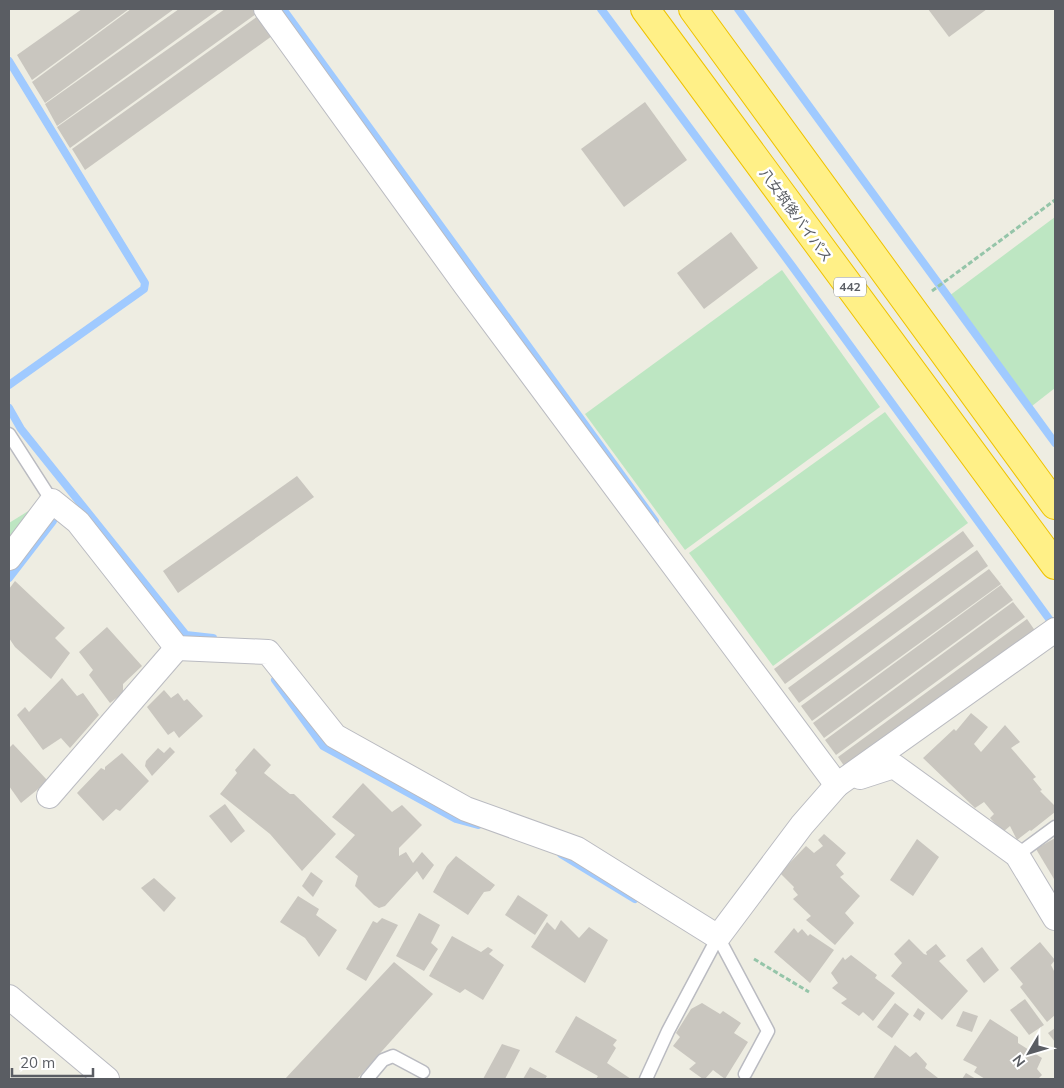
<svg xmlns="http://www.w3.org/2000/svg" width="1064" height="1088" font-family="Mulish,'Noto Sans JP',sans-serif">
	<rect width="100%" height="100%" fill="#eeede2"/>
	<!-- green -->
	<g fill="#bde6c2">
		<polygon points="1055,217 1055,388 1032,406 949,296"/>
		<polygon points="782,270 880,407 685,550 585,414"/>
		<polygon points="885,412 968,523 773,666 689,553"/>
		<polygon points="46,500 9,548 9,523"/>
	</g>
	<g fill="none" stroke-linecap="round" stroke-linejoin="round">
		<!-- stream -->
		<g stroke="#a0caff" stroke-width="8">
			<polyline points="283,9 655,521"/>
			<polyline points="601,9 792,266 1055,627"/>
			<polyline points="738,9 1055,443"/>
			<polyline points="9,61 145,283 144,289 9,385"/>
			<polyline points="9,408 21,429 186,635 213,638"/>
			<polyline points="9,578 53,521"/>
			<polyline points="275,680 323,746 456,819 478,825"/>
			<polyline points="561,854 635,899"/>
		</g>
	</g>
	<!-- building -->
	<g fill="#c9c6bf">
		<polygon points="82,9 129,9 32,80 17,55"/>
		<polygon points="131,9 174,9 45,103 32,82"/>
		<polygon points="179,9 219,9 57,126 45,104"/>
		<polygon points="225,9 253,9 256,14 70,148 57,127"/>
		<polygon points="928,9 987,9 949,37"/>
		<polygon points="258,16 272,36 85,170 72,149"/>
		<polygon points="645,102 687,160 624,207 581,149"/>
		<polygon points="731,232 758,268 704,309 677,273"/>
		<polygon points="297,476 314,497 178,593 163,571"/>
		<polygon points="963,531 974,546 785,684 774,669"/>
		<polygon points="977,550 988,566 799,703 788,688"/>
		<polygon points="989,569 1001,584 812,721 801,706"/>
		<polygon points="15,581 65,628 55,638 70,653 51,679 15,647 9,638 9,589"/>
		<polygon points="1001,585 1013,600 824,738 813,723"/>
		<polygon points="1013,602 1025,617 836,755 825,740"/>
		<polygon points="1027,619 1038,635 849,773 838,757"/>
		<polygon points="107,627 142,666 123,684 123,693 110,703 89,675 93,670 79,652"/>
		<polygon points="62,678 77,696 83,693 99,715 70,748 61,738 43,750 17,715 25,707 29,712"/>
		<polygon points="164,690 171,698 178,693 184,701 187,699 203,716 179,738 174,731 168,735 147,707"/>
		<polygon points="971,713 988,727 974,744 981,752 1005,725 1020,742 1011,748 1036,777 1033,779 1042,790 1040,791 1055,806 1055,812 1031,831 1030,830 1017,840 1010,826 1003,832 990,818 994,814 984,802 975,808 923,758 954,729 956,731"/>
		<polygon points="13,744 48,781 21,803 9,786 9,748"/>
		<polygon points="170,747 175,752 152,776 145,766 146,761 158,748 164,753"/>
		<polygon points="254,748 271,765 264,773 290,794 294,794 336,834 302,871 270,834 220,794 237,773 235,770"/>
		<polygon points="122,753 149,781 120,811 116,809 103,821 77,793 101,768 105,770 105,767"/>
		<polygon points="363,783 392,812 402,805 422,825 399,848 399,856 406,852 413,863 422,852 434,865 423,880 417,871 385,906 379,908 374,905 355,886 358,876 335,857 355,835 332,817"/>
		<polygon points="225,804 245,831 231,843 209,816"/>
		<polygon points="824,834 846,853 836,865 844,874 840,877 860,896 845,913 854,923 835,945 806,920 811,916 793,899 798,895 793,889 794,887 780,873 806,846 814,853 823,846 818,840"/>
		<polygon points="1055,838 1055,877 1054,879 1036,849"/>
		<polygon points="917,839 939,857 913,896 890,880"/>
		<polygon points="456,856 495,885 490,891 484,892 468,915 433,892 447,866"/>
		<polygon points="311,872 323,881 313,897 302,886"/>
		<polygon points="154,878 176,898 164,912 141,888"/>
		<polygon points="518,895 548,915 535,935 505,915"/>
		<polygon points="298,896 319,909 316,915 337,930 319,957 305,938 280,922"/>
		<polygon points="419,913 440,925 431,943 438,949 424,971 396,956"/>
		<polygon points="382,918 398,925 366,981 346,969 373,921 377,923"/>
		<polygon points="561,920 579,938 589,927 608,940 585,983 531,947 547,922 555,930"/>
		<polygon points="794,928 798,933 802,929 808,936 810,934 834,950 810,983 774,952"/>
		<polygon points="452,936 481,952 488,947 493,950 489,954 504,965 483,1000 465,989 460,993 429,976"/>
		<polygon points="909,939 924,954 927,955 926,952 936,944 946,956 939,961 968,991 942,1020 891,976 902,963 894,954"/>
		<polygon points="1040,942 1055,960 1051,965 1055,973 1055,1015 1047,1022 1020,987 1023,984 1010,968"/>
		<polygon points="982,947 999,970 984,983 966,960"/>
		<polygon points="851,955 877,975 875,978 895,993 873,1021 863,1012 859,1016 841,1003 847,999 832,988 838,983 831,973 843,957 845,960"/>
		<polygon points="394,962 433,994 357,1079 285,1079"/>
		<polygon points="1025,999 1044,1025 1029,1035 1010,1010"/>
		<polygon points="702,1003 720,1014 723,1011 741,1023 734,1033 748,1042 725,1079 713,1070 705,1079 703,1079 689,1069 696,1063 673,1046 680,1037 676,1033 691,1009"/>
		<polygon points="895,1003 909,1014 892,1038 877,1027"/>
		<polygon points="918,1008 925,1013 920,1021 913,1016"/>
		<polygon points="963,1011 978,1016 972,1032 956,1026"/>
		<polygon points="576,1016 617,1040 613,1045 616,1048 607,1063 631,1079 596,1079 598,1076 555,1052"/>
		<polygon points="990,1019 1018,1037 1018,1043 1042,1058 1037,1069 1042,1075 1038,1079 985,1079 974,1072 977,1067 963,1060"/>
		<polygon points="1055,1028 1055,1042 1048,1033"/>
		<polygon points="502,1044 520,1050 505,1079 483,1079"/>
		<polygon points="895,1045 910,1057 916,1052 927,1064 925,1068 938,1078 937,1079 873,1079"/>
		<polygon points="530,1067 547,1076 545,1079 523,1079"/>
		<polygon points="966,1073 976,1079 962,1079"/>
	</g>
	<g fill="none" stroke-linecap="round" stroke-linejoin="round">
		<defs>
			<g id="lane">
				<polyline points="9,434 52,501"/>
				<polyline points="1017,855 1055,827"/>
				<polyline points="718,937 768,1031 745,1074"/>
				<polyline points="367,1079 383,1060 393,1056 423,1072"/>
				<polyline points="646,1079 668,1031 718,937"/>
			</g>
			<g id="street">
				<polyline points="266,9 466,286 837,785"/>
				<polyline points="9,558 52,501 78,522 177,648 268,652 335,736 466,809 577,849 718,937 802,825 837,785 1055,630"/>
				<polyline points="860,777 894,766 1017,855 1055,918"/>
				<polyline points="49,796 177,648"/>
				<polyline points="9,997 107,1079"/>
			</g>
			<g id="highway">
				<polyline points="645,9 1055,565"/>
				<polyline points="693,9 1055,505"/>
			</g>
		</defs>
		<!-- lane casing -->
		<use href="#lane" stroke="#babbc1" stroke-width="15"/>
		<!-- street casing -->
		<use href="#street" stroke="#babbc1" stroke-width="26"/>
		<!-- highway casing -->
		<use href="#highway" stroke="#efc300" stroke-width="30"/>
		<!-- path -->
		<g stroke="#95c5a9" stroke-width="3" stroke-dasharray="5 2.5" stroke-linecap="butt">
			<polyline points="932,291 1055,200"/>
			<polyline points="754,959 809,992"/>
		</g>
		<!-- lane -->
		<use href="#lane" stroke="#fff" stroke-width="12"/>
		<!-- street -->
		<use href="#street" stroke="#fff" stroke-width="24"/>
		<!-- highway -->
		<use href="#highway" stroke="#fff087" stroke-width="28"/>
	</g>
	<g text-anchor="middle" stroke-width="5" stroke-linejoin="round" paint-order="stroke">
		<!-- shield labels -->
		<rect fill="#fff" stroke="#8c8e92" stroke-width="1" x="834" y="277.5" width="32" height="19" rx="4"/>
		<g font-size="12" font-weight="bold" fill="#5a5d63">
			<text x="850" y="291">442</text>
		</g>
		<!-- street labels -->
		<g font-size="14" fill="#5a5d63" stroke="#fff">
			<text transform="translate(796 215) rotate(54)" y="5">八女筑後バイパス</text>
		</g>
	</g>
	<!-- border -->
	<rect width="1064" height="1088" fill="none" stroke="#5a5d63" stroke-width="20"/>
	<!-- north arrow -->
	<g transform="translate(1029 1053) rotate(232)" stroke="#ffffff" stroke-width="4" paint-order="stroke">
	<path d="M0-4L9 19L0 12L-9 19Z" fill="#5a5d63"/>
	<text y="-8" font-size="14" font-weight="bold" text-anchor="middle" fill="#5a5d63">N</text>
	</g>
	<!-- scale -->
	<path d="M12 1068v8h81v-8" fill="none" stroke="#5a5d63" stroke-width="2.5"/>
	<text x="20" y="1068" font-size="15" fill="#5a5d63" stroke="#ffffff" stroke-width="4" paint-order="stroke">20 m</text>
</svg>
